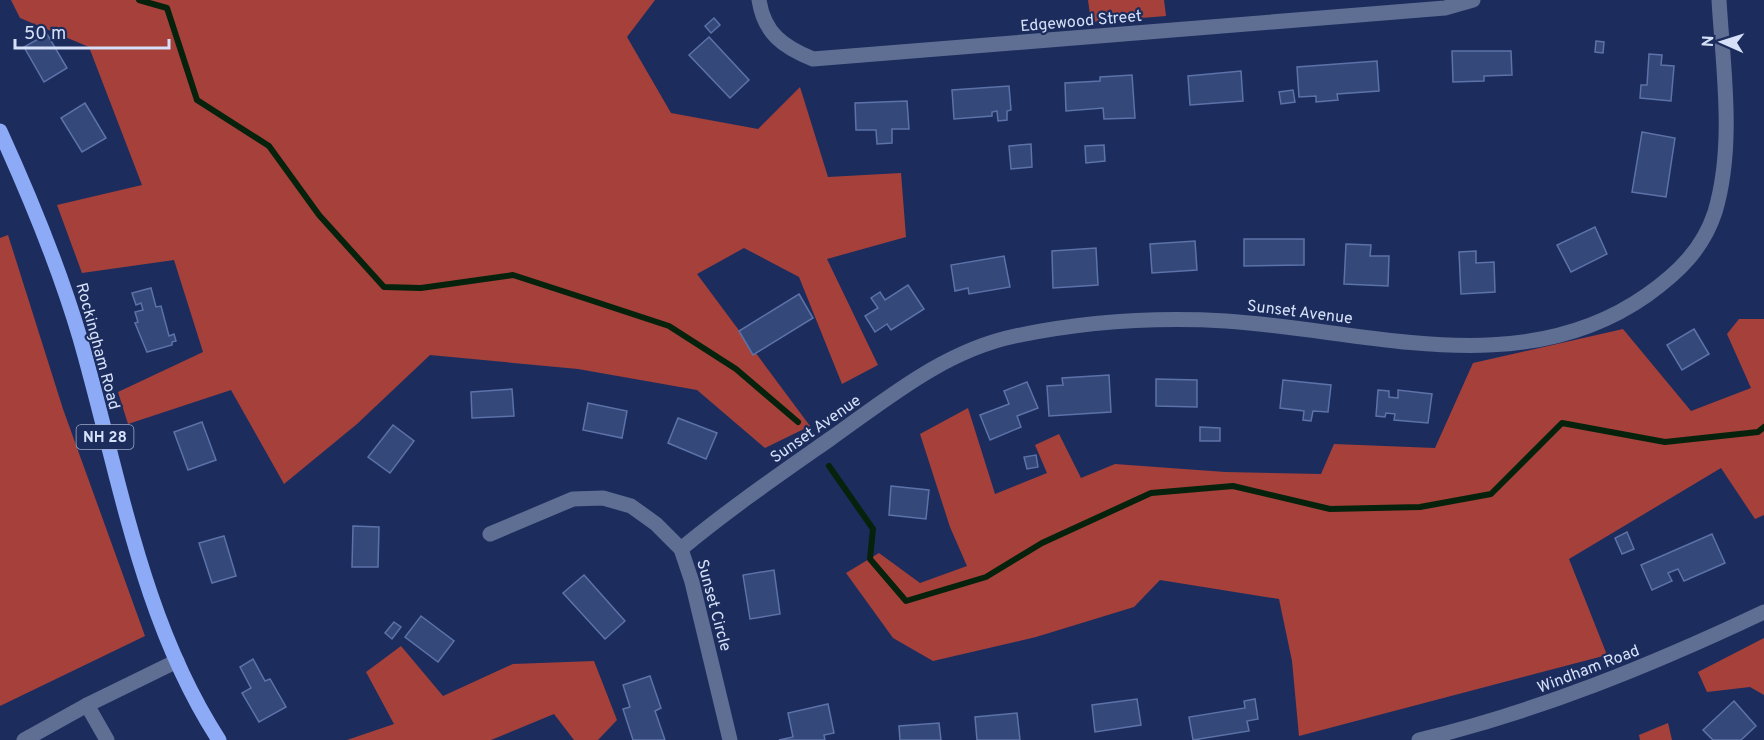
<svg xmlns="http://www.w3.org/2000/svg" width="1764" height="740" font-family="Overpass,sans-serif">
	<rect width="100%" height="100%" fill="#1c2d5d"/>
	<!-- forest -->
	<g fill="#a5413a">
		<polygon points="11,0 655,0 627,37 671,113 758,129 800,87 828,177 901,173 906,237 827,259 878,365 842,384 799,277 744,248 697,274 810,426 765,448 697,390 578,369 430,355 357,424 284,484 231,390 128,424 118,392 203,352 174,260 82,273 57,205 142,185 89,47 20,18"/>
		<polygon points="1088,0 1164,0 1166,16 1091,22"/>
		<polygon points="8,235 63,409 145,636 0,706 0,238"/>
		<polygon points="1739,319 1764,319 1764,515 1755,519 1721,468 1569,559 1607,655 1299,736 1292,661 1279,599 1160,580 1134,607 1036,637 933,661 893,638 846,573 879,553 920,583 967,566 950,527 920,434 968,408 995,494 1047,473 1035,445 1059,434 1081,478 1115,464 1225,472 1321,474 1334,444 1435,448 1473,363 1623,329 1691,411 1751,388 1727,334"/>
		<polygon points="1764,638 1764,695 1750,687 1707,692 1698,672"/>
		<polygon points="401,646 443,696 513,664 594,661 617,720 598,740 574,740 554,714 491,740 347,740 394,724 366,672"/>
		<polygon points="1668,723 1672,740 1640,740 1639,735"/>
	</g>
	<g fill="none" stroke-linecap="round" stroke-linejoin="round">
		<!-- stream -->
		<g stroke="#07220c" stroke-width="6">
			<polyline points="139,0 167,8 197,100 269,146 319,215 384,287 421,288 513,275 590,300 669,326 736,369 798,422"/>
			<polyline points="829,466 873,529 870,559 906,601 986,577 1042,543 1151,493 1233,486 1330,509 1420,507 1491,494 1562,423 1665,442 1758,432 1764,427"/>
		</g>
	</g>
	<!-- building -->
	<g fill="#35487a" stroke="#5c72a8" stroke-width="1.5">
		<polygon points="714,18 720,25 711,33 705,26"/>
		<polygon points="47,34 67,68 44,82 24,47"/>
		<polygon points="709,37 749,80 730,98 689,55"/>
		<polygon points="1596,41 1604,42 1603,53 1595,52"/>
		<polygon points="1452,51 1511,51 1512,75 1484,76 1484,81 1453,82"/>
		<polygon points="1649,54 1662,55 1661,65 1674,66 1671,101 1640,98 1641,85 1647,85"/>
		<polygon points="1377,61 1379,91 1337,94 1338,100 1316,102 1316,96 1299,97 1297,67"/>
		<polygon points="1241,71 1243,101 1190,105 1188,76"/>
		<polygon points="1132,75 1135,118 1104,119 1103,108 1066,111 1065,83 1100,81 1100,77"/>
		<polygon points="1009,86 1011,110 1007,111 1007,120 998,121 997,111 992,112 992,116 954,119 952,90"/>
		<polygon points="1293,90 1295,102 1281,104 1279,92"/>
		<polygon points="907,101 909,129 892,129 892,143 877,144 876,130 856,130 855,103"/>
		<polygon points="85,103 106,138 82,152 61,118"/>
		<polygon points="1642,132 1675,138 1666,197 1632,192"/>
		<polygon points="1031,144 1032,167 1011,169 1009,146"/>
		<polygon points="1104,145 1105,161 1086,163 1085,146"/>
		<polygon points="1595,227 1607,254 1571,272 1557,245"/>
		<polygon points="1244,239 1304,239 1304,265 1244,266"/>
		<polygon points="1195,241 1197,270 1152,273 1150,244"/>
		<polygon points="1346,244 1371,245 1370,256 1389,256 1388,286 1344,284"/>
		<polygon points="1096,248 1098,285 1053,288 1052,251"/>
		<polygon points="1476,251 1476,263 1494,262 1495,292 1461,294 1459,252"/>
		<polygon points="1004,256 1010,287 969,294 968,288 955,291 951,265"/>
		<polygon points="908,285 924,309 891,330 887,324 875,332 865,316 878,308 871,298 880,292 885,300"/>
		<polygon points="151,288 156,307 161,306 169,336 174,334 176,341 172,342 172,345 147,352 135,323 138,322 135,312 143,310 141,303 136,305 132,293"/>
		<polygon points="799,294 813,318 753,355 739,331"/>
		<polygon points="1694,329 1709,354 1682,370 1667,345"/>
		<polygon points="1109,375 1111,412 1049,416 1047,386 1063,385 1062,378"/>
		<polygon points="1156,379 1197,380 1197,407 1156,406"/>
		<polygon points="1283,380 1331,385 1328,412 1313,411 1311,421 1303,420 1304,411 1280,408"/>
		<polygon points="1027,382 1038,408 1017,416 1021,427 990,440 980,415 1009,404 1004,391"/>
		<polygon points="512,389 514,416 472,418 471,392"/>
		<polygon points="1378,390 1389,391 1389,397 1398,398 1398,390 1432,394 1428,423 1394,420 1395,414 1386,413 1385,417 1376,416"/>
		<polygon points="588,403 627,411 622,438 583,430"/>
		<polygon points="678,418 717,433 706,459 668,443"/>
		<polygon points="202,422 216,460 188,470 174,432"/>
		<polygon points="393,425 414,441 390,473 368,457"/>
		<polygon points="1200,427 1220,428 1220,441 1200,441"/>
		<polygon points="1036,455 1038,467 1027,469 1024,457"/>
		<polygon points="891,486 929,490 926,519 889,515"/>
		<polygon points="353,526 379,527 378,567 352,567"/>
		<polygon points="1627,532 1634,549 1622,554 1615,538"/>
		<polygon points="1712,534 1725,563 1684,581 1678,569 1668,573 1672,581 1652,590 1641,565"/>
		<polygon points="224,536 236,576 212,583 199,543"/>
		<polygon points="774,570 780,614 750,619 743,575"/>
		<polygon points="584,575 625,621 605,639 563,593"/>
		<polygon points="421,616 454,641 438,662 405,637"/>
		<polygon points="394,622 401,627 392,639 385,633"/>
		<polygon points="253,659 265,681 270,679 286,707 259,722 242,693 251,688 240,667"/>
		<polygon points="650,676 661,708 655,711 665,740 633,740 623,709 630,707 623,685"/>
		<polygon points="1137,699 1141,725 1095,732 1092,705"/>
		<polygon points="1255,699 1258,719 1247,721 1249,731 1193,740 1189,717 1245,708 1244,701"/>
		<polygon points="1734,701 1756,726 1741,740 1713,740 1703,730"/>
		<polygon points="828,704 834,733 824,735 825,740 779,740 793,737 788,713"/>
		<polygon points="1017,713 1020,740 977,740 975,717"/>
		<polygon points="939,723 941,740 900,740 899,726"/>
	</g>
	<g fill="none" stroke-linecap="round" stroke-linejoin="round">
		<!-- minor -->
		<g stroke="#5f6e93" stroke-width="15">
			<path d="M759 0C764 33 783 47 813 59L1445 8 1473 0"/>
			<polyline points="490,534 573,499 603,498 631,506 656,524 681,549 692,582 730,740"/>
			<path d="M681 549C729 509 780 474 830 439 888 398 944 351 1015 336 1082 322 1157 317 1226 321 1367 330 1521 384 1647 295 1678 273 1703 249 1715 212 1735 145 1723 68 1719 0"/>
			<polyline points="87,705 107,740"/>
			<polyline points="24,740 87,705 177,661"/>
			<path d="M1419 740C1539 711 1652 665 1764 612"/>
		</g>
		<!-- major -->
		<path stroke="#8caaf5" stroke-width="15" d="M0 131C31 199 59 267 80 338 119 473 141 620 219 740"/>
	</g>
	<g text-anchor="middle" stroke-width="4.5" stroke-linejoin="round" paint-order="stroke">
		<!-- shield labels -->
		<rect fill="#1c2d5d" stroke="#9eabca" stroke-width="1.5" x="76.5" y="425" width="57" height="24" rx="4.5"/>
		<g font-size="15" font-weight="bold" fill="#d6e1f9">
			<text x="105" y="442">NH 28</text>
		</g>
		<!-- street labels -->
		<g font-size="16" fill="#d6e1f9" stroke="#1c2d5d">
			<text transform="translate(1081 20) rotate(-5)" y="6">Edgewood Street</text>
			<text transform="translate(1300 311) rotate(7)" y="6">Sunset Avenue</text>
			<text transform="translate(99 346) rotate(75)" y="6">Rockingham Road</text>
			<text transform="translate(815 428) rotate(-35)" y="6">Sunset Avenue</text>
			<text transform="translate(715 605) rotate(75)" y="6">Sunset Circle</text>
			<text transform="translate(1588 668) rotate(-21)" y="6">Windham Road</text>
		</g>
	</g>
	<!-- north arrow -->
	<g transform="translate(1722 42) rotate(273)" stroke="#1c2d5d" stroke-width="4.5" paint-order="stroke">
	<path d="M0-4.5L10 22L0 15L-10 22Z" fill="#d6e1f9"/>
	<text y="-9" font-size="16" font-weight="bold" text-anchor="middle" fill="#d6e1f9">N</text>
	</g>
	<!-- scale -->
	<path d="M15 39v9h154v-9" fill="none" stroke="#d6e1f9" stroke-width="3"/>
	<text x="24" y="39" font-size="18" fill="#d6e1f9" stroke="#1c2d5d" stroke-width="4.5" paint-order="stroke">50 m</text>
</svg>
